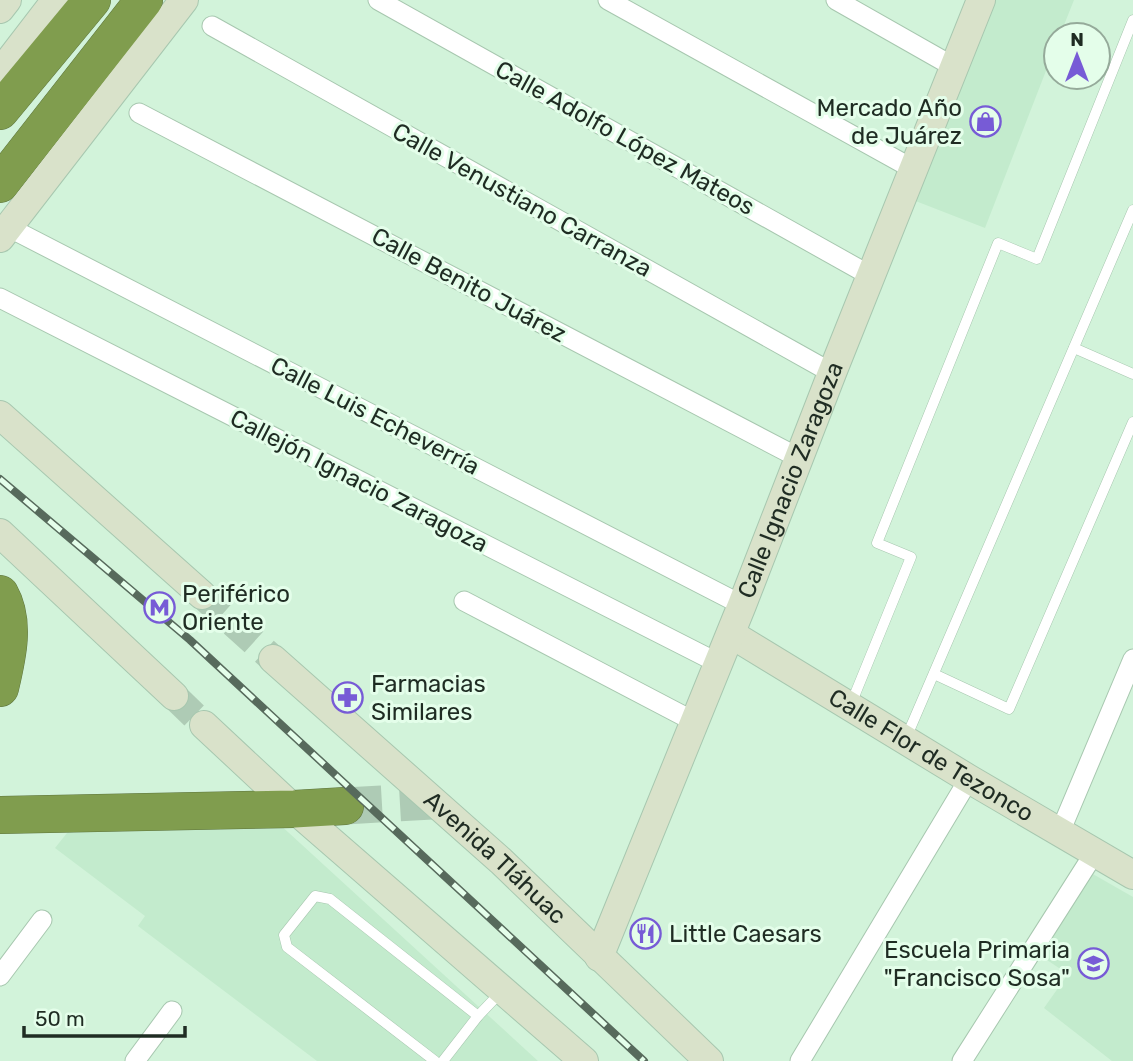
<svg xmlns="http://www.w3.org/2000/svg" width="1133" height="1061" font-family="Rubik,sans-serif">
	<rect width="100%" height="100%" fill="#d2f3da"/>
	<!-- built -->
	<g fill="#c3ebcd">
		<polygon points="991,0 1074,0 1060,35 1056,35 1056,45 985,228 913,200"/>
		<polygon points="277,822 538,1061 317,1061 138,926 145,916 55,848 71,828"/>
		<polygon points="1091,873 1133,897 1133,1061 1112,1061 1044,1008 1068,974 1038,954"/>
	</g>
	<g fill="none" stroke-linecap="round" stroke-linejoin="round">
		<!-- secondary-tunnel -->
		<g stroke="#aecbb5" stroke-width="28" stroke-dasharray="28 14" stroke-linecap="butt">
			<polyline points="202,595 273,659"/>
			<polyline points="174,696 204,725"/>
		</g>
		<!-- highway-tunnel -->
		<polyline stroke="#aecbb5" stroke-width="37" stroke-dasharray="37 18" stroke-linecap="butt" points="345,806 432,801"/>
		<defs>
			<g id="lane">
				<polyline points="1074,348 1133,374"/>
				<polyline points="934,674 1009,709 1133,422"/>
				<polyline points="851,704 911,557 877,543 998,243 1037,259 1133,20"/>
				<polyline points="906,738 1133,210"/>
				<polyline points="435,1061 287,947 284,935 315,896 330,899 478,1016"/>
				<polyline points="443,1061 478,1016 500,993"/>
			</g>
			<g id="street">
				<polyline points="378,0 871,276"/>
				<polyline points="608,0 913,169"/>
				<polyline points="836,0 954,67"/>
				<polyline points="212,26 832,373"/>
				<polyline points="139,113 799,458"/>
				<polyline points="8,227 742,605"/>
				<polyline points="0,298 718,663"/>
				<polyline points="464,601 695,722"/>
				<polyline points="1060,832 1133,659"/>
				<polyline points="0,976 42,920"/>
				<polyline points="135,1061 172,1011"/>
				<polyline points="800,1061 969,779"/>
				<polyline points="962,1061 1095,852"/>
			</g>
			<g id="secondary">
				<polyline points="0,9 7,0"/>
				<polyline points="0,73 56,0"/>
				<polyline points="0,238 184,0"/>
				<polyline points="0,415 202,595"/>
				<polyline points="0,533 174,696"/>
				<path id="s1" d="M731 634 969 779 1133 875"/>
				<path id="s2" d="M273 659 501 861 709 1061"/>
				<polyline points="204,725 294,809 584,1061"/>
				<path id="s3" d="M599 957 742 605 832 373 981 0"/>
			</g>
			<g id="highway">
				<polyline points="0,111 92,0"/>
				<polyline points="0,184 144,0"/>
				<path d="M0 594C16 622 7 658 0 688"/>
				<polyline points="0,815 294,809 345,806"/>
			</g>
		</defs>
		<!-- lane casing -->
		<use href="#lane" stroke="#a7c7af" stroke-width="11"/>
		<!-- street casing -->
		<use href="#street" stroke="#a7c7af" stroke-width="21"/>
		<!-- secondary casing -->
		<use href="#secondary" stroke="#a7c7af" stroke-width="30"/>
		<!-- highway casing -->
		<use href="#highway" stroke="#5e753f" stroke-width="38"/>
		<!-- lane -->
		<use href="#lane" stroke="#fff" stroke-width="10"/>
		<!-- street -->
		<use href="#street" stroke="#fff" stroke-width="19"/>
		<!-- secondary -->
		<use href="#secondary" stroke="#d9e2ca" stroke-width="28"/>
		<!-- highway -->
		<use href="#highway" stroke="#809d4e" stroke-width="37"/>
		<defs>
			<polyline id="rail" points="0,479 190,640 644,1061"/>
		</defs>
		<!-- rail casing -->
		<use href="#rail" stroke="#576a5c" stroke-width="8"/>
		<!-- rail -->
		<use href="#rail" stroke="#e4feea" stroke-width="5" stroke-dasharray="16" stroke-linecap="butt"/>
	</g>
	<!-- icons -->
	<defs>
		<symbol id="shop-ring" viewBox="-11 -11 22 22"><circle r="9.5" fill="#e4feea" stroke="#775bd6" stroke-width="1.5"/><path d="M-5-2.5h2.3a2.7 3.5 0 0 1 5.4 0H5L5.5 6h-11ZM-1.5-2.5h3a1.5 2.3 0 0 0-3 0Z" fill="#775bd6"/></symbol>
		<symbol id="metro-ring" viewBox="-11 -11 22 22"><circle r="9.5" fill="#e4feea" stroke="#775bd6" stroke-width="1.5"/><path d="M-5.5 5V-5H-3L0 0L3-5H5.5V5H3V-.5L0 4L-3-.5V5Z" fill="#775bd6"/></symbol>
		<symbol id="pharmacy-ring" viewBox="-11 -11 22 22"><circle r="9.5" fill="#e4feea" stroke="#775bd6" stroke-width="1.5"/><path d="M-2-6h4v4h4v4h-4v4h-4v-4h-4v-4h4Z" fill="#775bd6"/></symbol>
		<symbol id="restaurant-ring" viewBox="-11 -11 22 22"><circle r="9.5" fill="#e4feea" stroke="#775bd6" stroke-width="1.5"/><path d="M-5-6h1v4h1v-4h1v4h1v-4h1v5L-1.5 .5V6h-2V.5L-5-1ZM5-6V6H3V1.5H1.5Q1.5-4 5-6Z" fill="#775bd6"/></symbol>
		<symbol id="school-ring" viewBox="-11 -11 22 22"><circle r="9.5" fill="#e4feea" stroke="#775bd6" stroke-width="1.5"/><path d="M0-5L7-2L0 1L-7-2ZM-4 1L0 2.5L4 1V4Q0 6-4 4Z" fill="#775bd6"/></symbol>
	</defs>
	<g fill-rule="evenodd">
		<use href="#shop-ring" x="968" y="104" width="35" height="35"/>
		<use href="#metro-ring" x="142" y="590" width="35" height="35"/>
		<use href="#pharmacy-ring" x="330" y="680" width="35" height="35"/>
		<use href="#restaurant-ring" x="628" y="916" width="35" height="35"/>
		<use href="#school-ring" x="1076" y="946" width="35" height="35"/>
	</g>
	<g text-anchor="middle" stroke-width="6" stroke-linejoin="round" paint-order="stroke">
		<!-- poi labels -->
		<g font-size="24" fill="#1f2c23" stroke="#e4feea" text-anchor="start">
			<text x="962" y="116" text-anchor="end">Mercado Año<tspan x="962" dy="28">de Juárez</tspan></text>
			<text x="182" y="602">Periférico<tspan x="182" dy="28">Oriente</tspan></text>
			<text x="371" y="692">Farmacias<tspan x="371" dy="28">Similares</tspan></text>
			<text x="669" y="942">Little Caesars</text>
			<text x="1070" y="958" text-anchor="end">Escuela Primaria<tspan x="1070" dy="28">"Francisco Sosa"</tspan></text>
		</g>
		<!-- street labels -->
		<g font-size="24" fill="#1f2c23" stroke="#e4feea">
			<text transform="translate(625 138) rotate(29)" y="8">Calle Adolfo López Mateos</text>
			<text transform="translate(522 200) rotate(29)" y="8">Calle Venustiano Carranza</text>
			<text transform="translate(469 285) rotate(28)" y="8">Calle Benito Juárez</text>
			<text transform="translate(375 416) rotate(27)" y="8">Calle Luis Echeverría</text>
			<text dy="8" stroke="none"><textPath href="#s3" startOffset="514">Calle Ignacio Zaragoza</textPath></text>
			<text transform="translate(359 481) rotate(27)" y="8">Callejón Ignacio Zaragoza</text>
			<text dy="8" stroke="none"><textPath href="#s1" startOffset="234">Calle Flor de Tezonco</textPath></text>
			<text dy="8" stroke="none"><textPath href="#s2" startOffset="298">Avenida Tláhuac</textPath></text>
		</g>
	</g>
	<!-- north arrow -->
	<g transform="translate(1077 56)"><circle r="33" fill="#e4feea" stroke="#95aa9a" stroke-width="2"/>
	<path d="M0-5L12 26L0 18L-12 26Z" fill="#775bd6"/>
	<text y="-10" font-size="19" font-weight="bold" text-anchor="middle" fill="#1f2c23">N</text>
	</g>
	<!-- scale -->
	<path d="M24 1026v10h161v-10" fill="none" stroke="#1f2c23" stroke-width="3.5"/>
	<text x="35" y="1026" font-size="21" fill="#1f2c23" stroke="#e4feea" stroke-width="5" paint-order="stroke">50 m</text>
</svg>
